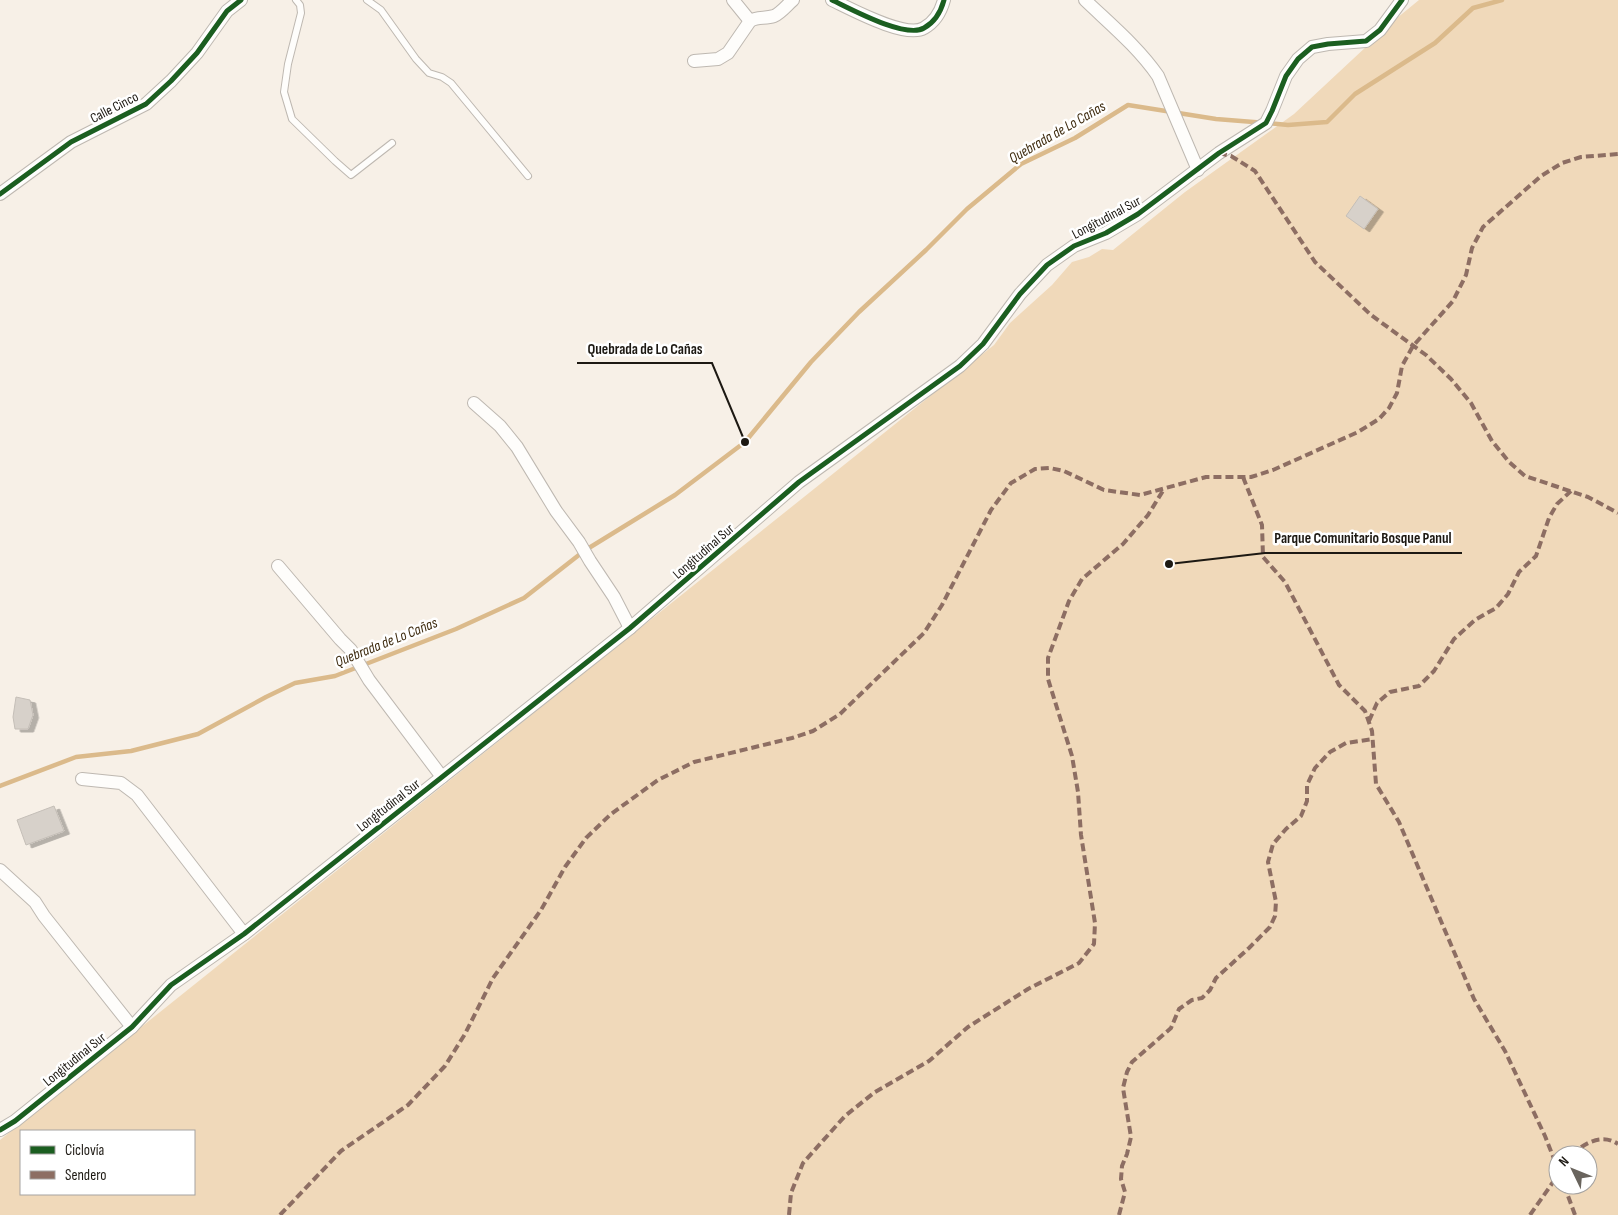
<svg xmlns="http://www.w3.org/2000/svg" width="1618" height="1215" font-family="'Sofia Sans Condensed',sans-serif">
	<defs>
		<filter id="shadow"><feDropShadow dx="5.5" dy="3" stdDeviation="0" flood-color="#0004"/></filter>
	</defs>
	<rect width="100%" height="100%" fill="#f7f0e7"/>
	<!-- green -->
	<path fill="#f0d9ba" fill-rule="evenodd" d="M1419 0H1618V1215H0V1140L994 345 1010 323 1052 285 1072 262 1089 257 1102 249 1113 250 1185 192 1294 114 1397 18ZM21 1131H194V1194H21ZM1558 1155H1588V1185H1558Z"/>
	<g fill="none" stroke-linecap="round" stroke-linejoin="round">
		<!-- stream -->
		<polyline stroke="#dbba8b" stroke-width="4.5" points="0,786 76,757 131,751 198,734 266,697 295,683 335,676 456,629 524,598 584,551 675,495 745,442 811,362 859,312 926,250 967,209 1021,164 1075,138 1128,105 1216,119 1266,123 1288,125 1327,122 1355,94 1435,43 1473,8 1502,0"/>
	</g>
	<!-- building -->
	<g fill="#d7d1ca" stroke="#c4beb7" filter="url(#shadow)">
		<polygon points="1360,196 1378,209 1364,229 1346,216"/>
		<polygon points="16,697 30,700 33,715 28,729 15,729 13,717"/>
		<polygon points="54,806 64,831 26,845 17,820"/>
	</g>
	<g fill="none" stroke-linecap="round" stroke-linejoin="round">
		<defs>
			<g id="lane">
				<polyline points="296,0 300,5 301,13 288,64 284,92 292,119 335,161 351,175 392,143"/>
				<polyline points="367,0 381,10 416,59 429,73 442,77 451,83 528,176"/>
			</g>
			<g id="street">
				<polyline points="733,0 750,21"/>
				<path d="M832 0C851 9 906 39 924 28 935 22 941 11 944 0"/>
				<path d="M1085 0C1110 24 1138 47 1158 76L1198 170"/>
				<path d="M694 61 718 59 728 53 750 21C757 16 765 19 774 16 781 13 787 5 793 0"/>
				<polyline points="0,194 71,142 146,104 171,81 197,53 227,11 241,0"/>
				<polyline points="474,403 500,426 517,447 556,511 579,542 590,561 614,597 630,628"/>
				<polyline points="278,566 340,639 351,650 369,680 442,777"/>
				<polyline points="82,779 121,783 137,795 244,934"/>
				<polyline points="0,870 35,902 44,916 132,1027"/>
				<polyline points="0,1130 15,1121 132,1027 171,985 244,934 630,628 799,482 960,366 983,344 1020,294 1047,265 1074,246 1106,233 1138,214 1219,153 1266,123 1272,111 1286,76 1298,59 1312,47 1328,44 1366,41 1380,30 1402,0"/>
			</g>
		</defs>
		<!-- lane casing -->
		<use href="#lane" stroke="#beb8b1" stroke-width="8"/>
		<!-- street casing -->
		<use href="#street" stroke="#beb8b1" stroke-width="14"/>
		<!-- lane -->
		<use href="#lane" stroke="#fefdfb" stroke-width="6"/>
		<!-- street -->
		<use href="#street" stroke="#fefdfb" stroke-width="12"/>
		<!-- quiet -->
		<g stroke="#8d6e63" stroke-width="4" stroke-dasharray="8 4" stroke-linecap="butt">
			<polyline points="1219,153 1231,156 1255,171 1315,262 1371,315 1426,355 1451,379 1471,403 1492,441 1509,462 1525,476 1588,497 1618,513"/>
			<polyline points="1243,477 1262,525 1263,557 1285,582 1339,685 1365,711 1372,731 1376,784 1399,822 1474,999 1505,1051 1545,1136 1558,1169"/>
			<polyline points="1369,721 1377,703 1390,692 1419,686 1434,671 1454,639 1475,620 1496,608 1508,594 1519,572 1536,556 1549,518 1557,504 1571,491"/>
			<path d="M1572 1155C1584 1143 1602 1133 1618 1144"/>
			<polyline points="1564,1185 1575,1215"/>
			<polyline points="280,1215 341,1151 408,1105 445,1066 465,1034 493,978 541,910 565,867 586,838 611,814 658,780 694,762 792,738 813,731 840,714 924,633 942,605 991,510 1011,483 1035,469 1050,468 1064,471 1104,490 1140,495 1206,477 1251,477 1273,470 1358,432 1379,419 1389,408 1397,393 1402,366 1413,346 1453,301 1466,275 1472,248 1483,227 1541,176 1562,163 1581,157 1618,154"/>
			<polyline points="789,1215 791,1193 803,1163 845,1116 875,1092 929,1061 968,1027 1028,989 1079,963 1094,944 1095,923 1081,835 1078,792 1072,756 1048,679 1048,658 1069,601 1082,579 1123,544 1148,515 1164,489"/>
			<polyline points="1119,1215 1125,1192 1121,1179 1122,1166 1127,1154 1131,1137 1123,1088 1127,1072 1132,1062 1171,1028 1179,1009 1192,1000 1202,998 1210,990 1216,978 1249,948 1270,927 1275,916 1276,902 1268,862 1273,844 1286,829 1301,816 1307,801 1307,785 1315,768 1330,752 1346,743 1373,739"/>
			<polyline points="1530,1215 1558,1175"/>
		</g>
		<defs>
			<g id="cycleway">
				<path d="M832 0C851 9 906 39 924 28 935 22 941 11 944 0"/>
				<polyline points="0,194 71,142 146,104 171,81 197,53 227,11 241,0"/>
				<polyline points="0,1130 15,1121 132,1027 171,985 244,934 630,628 799,482 960,366 983,344 1020,294 1047,265 1074,246 1106,233 1138,214 1219,153 1266,123 1272,111 1286,76 1298,59 1312,47 1328,44 1366,41 1380,30 1402,0"/>
			</g>
		</defs>
		<!-- cycleway casing -->
		<use href="#cycleway" stroke="#fff" stroke-width="8"/>
		<!-- cycleway -->
		<use href="#cycleway" stroke="#1b5e20" stroke-width="5"/>
	</g>
	<g text-anchor="middle" stroke-width="5" stroke-linejoin="round" paint-order="stroke">
		<!-- street labels -->
		<g font-size="14" fill="#1d1913" stroke="#fff">
			<text transform="translate(114 107) rotate(-27)" y="5">Calle Cinco</text>
			<text transform="translate(1106 217) rotate(-28)" y="5">Longitudinal Sur</text>
			<text transform="translate(703 551) rotate(-41)" y="5">Longitudinal Sur</text>
			<text transform="translate(388 805) rotate(-38)" y="5">Longitudinal Sur</text>
			<text transform="translate(74 1059) rotate(-39)" y="5">Longitudinal Sur</text>
		</g>
		<!-- water labels -->
		<g font-size="15" font-style="italic" fill="#3d2a0e" stroke="#fff">
			<text transform="translate(1057 132) rotate(-30)" y="5">Quebrada de Lo Cañas</text>
			<text transform="translate(386 642) rotate(-22)" y="5">Quebrada de Lo Cañas</text>
		</g>
	</g>
	<!-- callouts -->
	<path fill="none" stroke="#1d1913" stroke-width="2" d="M745 442L712 363H577M1169 564L1265 553H1462"/>
	<g fill="#1d1913" stroke="#fff" stroke-width="2">
		<circle cx="745" cy="442" r="5"/>
		<circle cx="1169" cy="564" r="5"/>
	</g>
	<g font-size="15" text-anchor="middle" font-weight="bold" fill="#1d1913" stroke="#fff" stroke-width="5" stroke-linejoin="round" paint-order="stroke">
		<text x="645" y="354">Quebrada de Lo Cañas</text>
		<text x="1363" y="543">Parque Comunitario Bosque Panul</text>
	</g>
	<!-- legend -->
	<rect x="20" y="1130" width="175" height="65" fill="#ffffff" stroke="#a5a3a1"/>
	<rect x="30" y="1146" width="25" height="8" fill="#1b5e20" stroke="#a5a3a1"/>
	<text x="65" y="1155" font-size="15" fill="#1d1913">Ciclovía</text>
	<rect x="30" y="1171" width="25" height="8" fill="#8d6e63" stroke="#a5a3a1"/>
	<text x="65" y="1180" font-size="15" fill="#1d1913">Sendero</text>
	<!-- north arrow -->
	<g transform="translate(1573 1170) rotate(313)"><circle r="24" fill="#ffffff" stroke="#a5a3a1"/>
	<path d="M0-4L9 19L0 12L-9 19Z" fill="#69645d"/>
	<text y="-8" font-size="14" font-weight="bold" text-anchor="middle" fill="#1d1913">N</text>
	</g>
</svg>
